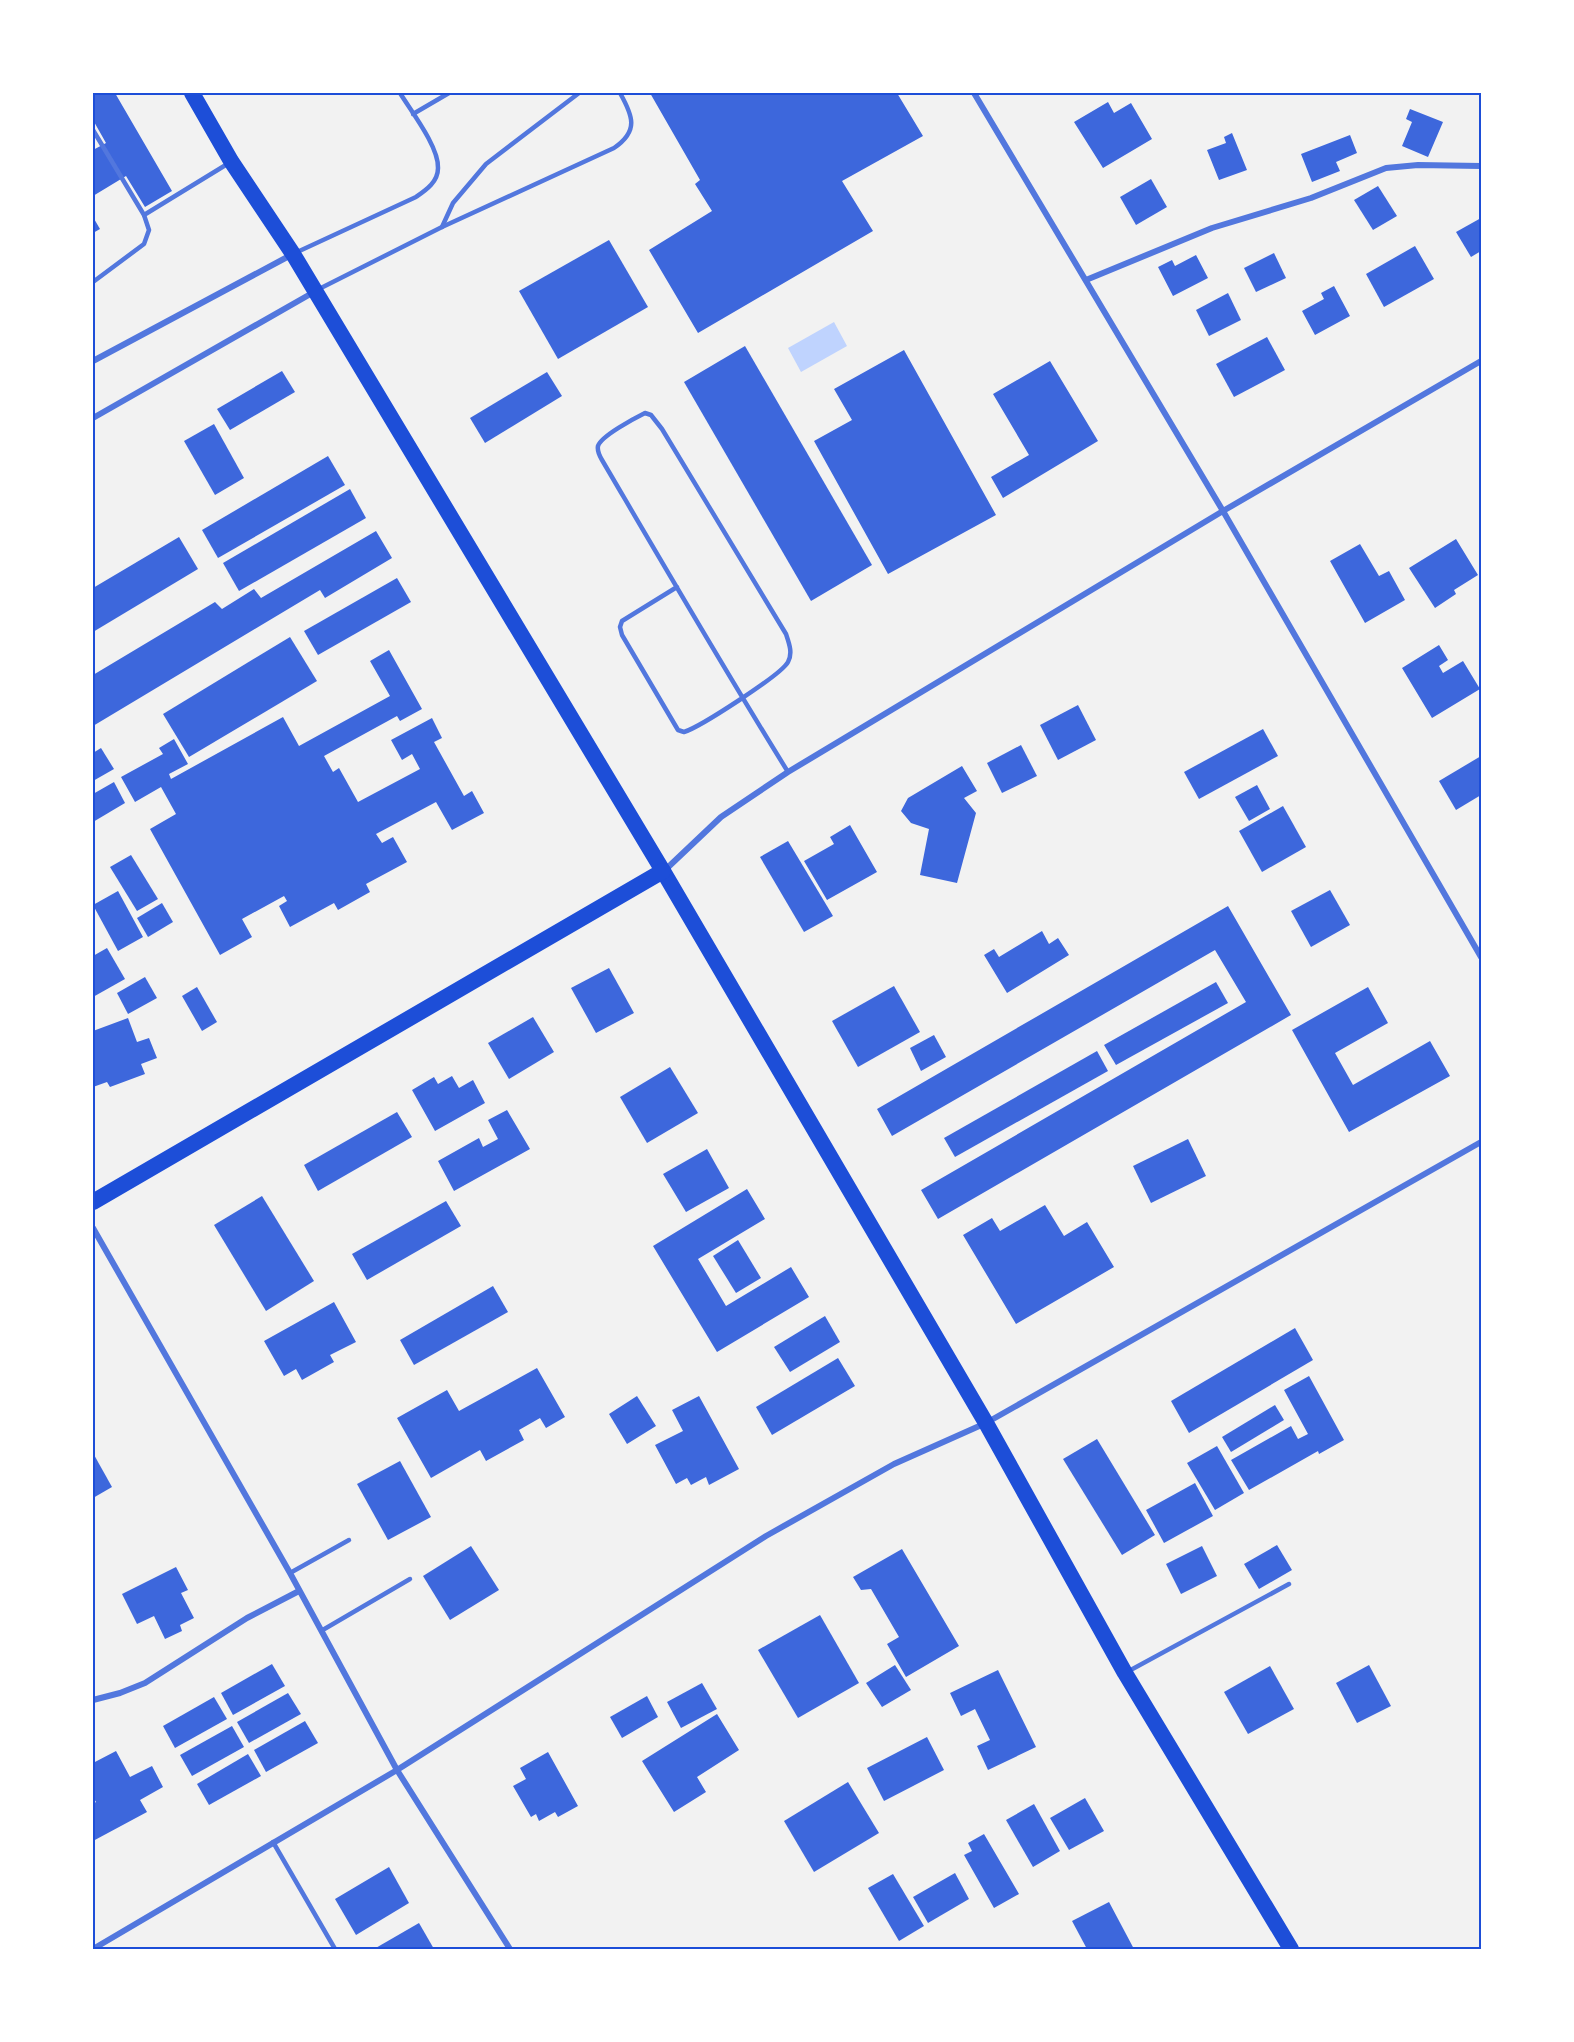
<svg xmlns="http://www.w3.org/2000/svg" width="1574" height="2042" font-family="Inter,sans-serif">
	<rect width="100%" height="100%" fill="#f2f2f2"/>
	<!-- water -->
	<polygon fill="#bfd3fe" points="834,322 847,346 801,372 788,348"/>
	<!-- building -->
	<g fill="#3d67dc">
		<polygon points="93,93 115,93 172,191 145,207 126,176 93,196 93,150 106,143 93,120"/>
		<polygon points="650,93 897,93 923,136 842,181 873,231 698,333 649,250 712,211 695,184 700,180"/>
		<polygon points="1108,102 1114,113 1131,103 1152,139 1103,168 1074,122"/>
		<polygon points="1410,109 1443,122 1428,157 1402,146 1412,122 1406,119"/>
		<polygon points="1232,133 1247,170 1219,180 1207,150 1226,143 1224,137"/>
		<polygon points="1350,135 1357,153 1336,162 1340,171 1312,182 1301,154"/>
		<polygon points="1151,179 1167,207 1136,225 1120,197"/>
		<polygon points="1378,186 1397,216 1373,230 1354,200"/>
		<polygon points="93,217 100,229 93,233"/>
		<polygon points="1481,218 1481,251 1471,257 1456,232"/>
		<polygon points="609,240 648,307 558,359 519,291"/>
		<polygon points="1415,246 1434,279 1384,307 1366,274"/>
		<polygon points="1274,253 1286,278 1256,292 1244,268"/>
		<polygon points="1196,255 1208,278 1173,296 1158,267 1172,260 1175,266"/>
		<polygon points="1334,286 1350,316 1315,335 1302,311 1324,299 1321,293"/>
		<polygon points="1228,293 1241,320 1209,336 1196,310"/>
		<polygon points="1267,337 1285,370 1234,397 1216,364"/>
		<polygon points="745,346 872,565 811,601 684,382"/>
		<polygon points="904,350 996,515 888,574 814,441 852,420 834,389"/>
		<polygon points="1050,361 1098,441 1003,498 991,477 1029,455 993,394"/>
		<polygon points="282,371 295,392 230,430 217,409"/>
		<polygon points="547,372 562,396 485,443 470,418"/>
		<polygon points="214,424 244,478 215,495 184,441"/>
		<polygon points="328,456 345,485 218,558 202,530"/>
		<polygon points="350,489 366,518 239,591 223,563"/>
		<polygon points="376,531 392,558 325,598 320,590 93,726 93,675 215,602 222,609 254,589 261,598"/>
		<polygon points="179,537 198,569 93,632 93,588"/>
		<polygon points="1456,539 1478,575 1454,590 1456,594 1435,608 1409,568"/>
		<polygon points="1360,544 1379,576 1389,571 1405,600 1365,623 1330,561"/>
		<polygon points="397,578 411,602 318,655 304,631"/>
		<polygon points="290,637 317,681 189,757 163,714"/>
		<polygon points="1439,645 1448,660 1439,666 1443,673 1463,661 1480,689 1432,718 1402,668"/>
		<polygon points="389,650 422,709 400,721 397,716 324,756 333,772 339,768 358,802 420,769 412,754 402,760 391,740 432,718 442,738 434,742 464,796 472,791 484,813 452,830 436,802 376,834 382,843 393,837 407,862 366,884 370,892 338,910 334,903 290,927 279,906 287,901 284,896 242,919 252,937 220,955 150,829 176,814 161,787 135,802 121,777 163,754 159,748 174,739 188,764 169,774 171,779 283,717 299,746 390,696 370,661"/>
		<polygon points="1078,705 1096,740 1058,760 1040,725"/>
		<polygon points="1263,729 1278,756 1199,799 1184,772"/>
		<polygon points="1021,745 1037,776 1002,793 987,763"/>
		<polygon points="101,748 114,769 93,781 93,753"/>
		<polygon points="1481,756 1481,795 1456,810 1439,781"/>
		<polygon points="962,766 977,791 964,798 976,813 957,883 920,875 929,829 911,823 901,811 908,798"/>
		<polygon points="114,782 125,803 93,822 93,794"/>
		<polygon points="1257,785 1270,809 1249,821 1235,797"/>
		<polygon points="1283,806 1306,847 1262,872 1239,831"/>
		<polygon points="850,825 877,872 827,900 804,861 834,844 830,837"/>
		<polygon points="788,841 833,916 804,932 760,857"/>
		<polygon points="131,855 158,899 137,911 110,867"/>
		<polygon points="1330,890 1350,925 1311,947 1291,911"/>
		<polygon points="118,891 143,937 118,951 93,905"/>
		<polygon points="162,903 173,922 148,937 137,918"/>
		<polygon points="1228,906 1291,1015 938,1219 921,1190 1246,1002 1215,950 892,1136 877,1109"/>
		<polygon points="1042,931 1049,944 1058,938 1069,955 1007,993 984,955 994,949 999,957"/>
		<polygon points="107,948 125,979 93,997 93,956"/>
		<polygon points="609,968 634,1013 596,1033 571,988"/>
		<polygon points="145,977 157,998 128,1014 117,993"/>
		<polygon points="1216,982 1228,1003 1116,1065 1104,1045"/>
		<polygon points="894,986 920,1032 858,1067 832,1021"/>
		<polygon points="197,987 217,1022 202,1031 182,996"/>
		<polygon points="1368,987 1388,1023 1335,1053 1353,1085 1430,1041 1450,1076 1349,1132 1292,1030"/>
		<polygon points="533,1017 554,1052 509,1079 488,1043"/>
		<polygon points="128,1018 137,1042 149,1038 157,1058 141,1064 145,1074 110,1087 107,1082 93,1087 93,1031"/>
		<polygon points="934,1035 946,1057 921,1071 910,1048"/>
		<polygon points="1097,1051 1108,1071 955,1157 944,1138"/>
		<polygon points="670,1067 698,1113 647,1143 620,1097"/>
		<polygon points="452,1076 459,1088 473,1080 485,1103 435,1131 412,1090 434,1077 438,1084"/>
		<polygon points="507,1110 530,1149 454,1191 438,1161 479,1138 483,1147 498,1139 488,1120"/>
		<polygon points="397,1112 412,1137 318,1191 304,1165"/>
		<polygon points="1188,1139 1206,1176 1151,1203 1133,1166"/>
		<polygon points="707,1149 729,1188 686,1212 663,1174"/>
		<polygon points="747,1189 765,1219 698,1259 726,1306 791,1267 809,1297 717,1352 653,1246"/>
		<polygon points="262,1196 314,1281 266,1311 214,1225"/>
		<polygon points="446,1201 461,1226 367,1280 352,1254"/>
		<polygon points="1045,1205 1064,1236 1087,1222 1114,1267 1016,1324 963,1235 992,1218 1000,1231"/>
		<polygon points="738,1240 761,1278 736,1293 713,1256"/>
		<polygon points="493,1286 508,1312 414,1365 400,1340"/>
		<polygon points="334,1302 356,1342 330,1355 334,1362 302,1380 296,1369 284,1376 264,1341"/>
		<polygon points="825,1316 840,1342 790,1372 774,1347"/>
		<polygon points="1295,1328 1313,1360 1189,1433 1171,1401"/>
		<polygon points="838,1358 855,1386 772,1435 756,1407"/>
		<polygon points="537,1368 565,1417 546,1428 540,1418 519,1430 524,1440 486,1461 480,1450 431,1478 397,1418 447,1390 459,1411"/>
		<polygon points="1309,1376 1344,1440 1319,1454 1318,1451 1249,1490 1231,1460 1291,1426 1298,1439 1308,1434 1284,1390"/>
		<polygon points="637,1396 656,1426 627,1444 609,1414"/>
		<polygon points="699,1396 739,1469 709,1485 706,1477 691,1485 687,1478 676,1484 655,1445 683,1431 672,1410"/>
		<polygon points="1275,1405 1284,1420 1231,1452 1222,1437"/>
		<polygon points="1097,1439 1155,1535 1122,1555 1063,1459"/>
		<polygon points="1217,1446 1244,1493 1215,1510 1187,1463"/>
		<polygon points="93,1453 112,1487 93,1498"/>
		<polygon points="400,1461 431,1517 388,1540 357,1484"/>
		<polygon points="1195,1483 1213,1516 1164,1543 1146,1510"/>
		<polygon points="1277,1545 1292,1570 1259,1589 1244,1564"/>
		<polygon points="471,1546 499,1590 450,1620 423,1576"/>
		<polygon points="1202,1546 1217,1576 1181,1594 1166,1564"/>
		<polygon points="902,1549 959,1646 906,1677 887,1644 899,1637 871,1589 861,1590 853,1577"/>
		<polygon points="176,1567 188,1590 181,1593 194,1618 180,1625 182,1631 165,1639 154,1616 137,1624 122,1594"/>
		<polygon points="820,1615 859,1683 798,1718 758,1650"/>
		<polygon points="272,1664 285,1686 233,1715 221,1693"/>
		<polygon points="895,1665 911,1690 882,1707 866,1683"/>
		<polygon points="1369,1665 1391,1706 1357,1723 1336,1683"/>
		<polygon points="1270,1666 1294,1709 1248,1734 1224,1692"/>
		<polygon points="998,1670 1036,1747 988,1770 977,1746 990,1740 975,1709 961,1716 950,1693"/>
		<polygon points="702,1683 717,1709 681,1728 667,1702"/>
		<polygon points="288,1693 301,1714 249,1743 237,1722"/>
		<polygon points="647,1696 658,1717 622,1738 610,1717"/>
		<polygon points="214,1697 227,1719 175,1748 163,1726"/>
		<polygon points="717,1714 739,1750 697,1777 706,1792 674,1812 642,1761"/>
		<polygon points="305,1721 318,1743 266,1772 254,1750"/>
		<polygon points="232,1726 244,1747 192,1776 180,1755"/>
		<polygon points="927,1737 944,1770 884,1801 867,1768"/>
		<polygon points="116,1751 130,1777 152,1766 163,1787 140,1800 147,1812 93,1841 93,1804 96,1802 93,1797 93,1763"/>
		<polygon points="548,1752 578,1806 558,1817 555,1812 539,1821 536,1814 531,1817 513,1786 526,1779 520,1768"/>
		<polygon points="248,1754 261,1776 209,1805 197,1784"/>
		<polygon points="848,1782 879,1833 814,1872 784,1821"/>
		<polygon points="1085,1798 1104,1831 1069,1850 1050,1818"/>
		<polygon points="1034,1804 1060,1851 1033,1867 1006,1820"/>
		<polygon points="984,1834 1019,1894 994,1908 964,1855 972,1851 968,1843"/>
		<polygon points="389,1867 409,1903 356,1935 335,1899"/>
		<polygon points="955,1873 969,1899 928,1923 913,1897"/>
		<polygon points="893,1874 924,1926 899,1941 868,1888"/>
		<polygon points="1109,1902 1134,1949 1087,1949 1072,1921"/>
		<polygon points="419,1923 434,1949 374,1949"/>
	</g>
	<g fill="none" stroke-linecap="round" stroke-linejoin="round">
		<!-- service -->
		<g stroke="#5277de" stroke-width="4.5">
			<polyline points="413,114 449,93"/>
			<polyline points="93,130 144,215 149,230 144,244 93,282"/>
			<polyline points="144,215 229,163"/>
			<polyline points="442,227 453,203 486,164 579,93"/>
			<path d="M295 253 416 197C426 190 438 182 438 168 439 147 411 111 400 93"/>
			<path d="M317 290 442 227 614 148C639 131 633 116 620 93"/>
			<path d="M677 587 622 621 620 627 622 635 678 730 684 732C700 727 781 675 788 662 793 653 789 643 786 634L662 429 651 415 645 413C635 418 601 436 598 446 597 451 599 455 602 460 663 564 724 669 788 772"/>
			<polyline points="290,1573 349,1540"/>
			<polyline points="321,1631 410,1579"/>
			<polyline points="1127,1672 1289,1584"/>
			<polyline points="273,1842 335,1949"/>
		</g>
		<!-- minor -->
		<g stroke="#5277de" stroke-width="6">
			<polyline points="974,93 1223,511 1481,957"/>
			<polyline points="1086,280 1212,228 1311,198 1386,168 1418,165 1481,166"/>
			<polyline points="93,361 291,255"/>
			<polyline points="93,418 314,292"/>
			<polyline points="664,871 721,817 788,772 1223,511 1481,361"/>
			<polyline points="93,1228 290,1573 397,1770 510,1949"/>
			<polyline points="93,1700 120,1693 145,1683 247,1618 299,1591"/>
			<polyline points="93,1949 397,1770 766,1536 894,1464 986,1423 1481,1142"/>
		</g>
		<!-- trunk -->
		<g stroke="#1d4ed8" stroke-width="16">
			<polyline points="192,93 231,161 293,254 663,871 986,1423 1125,1673 1291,1949"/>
			<polyline points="93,1202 663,871"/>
		</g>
	</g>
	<!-- border -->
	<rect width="1574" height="2042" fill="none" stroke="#ffffff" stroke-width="189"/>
	<rect x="94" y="94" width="1386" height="1854" fill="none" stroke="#1d4ed8" stroke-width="2"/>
</svg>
